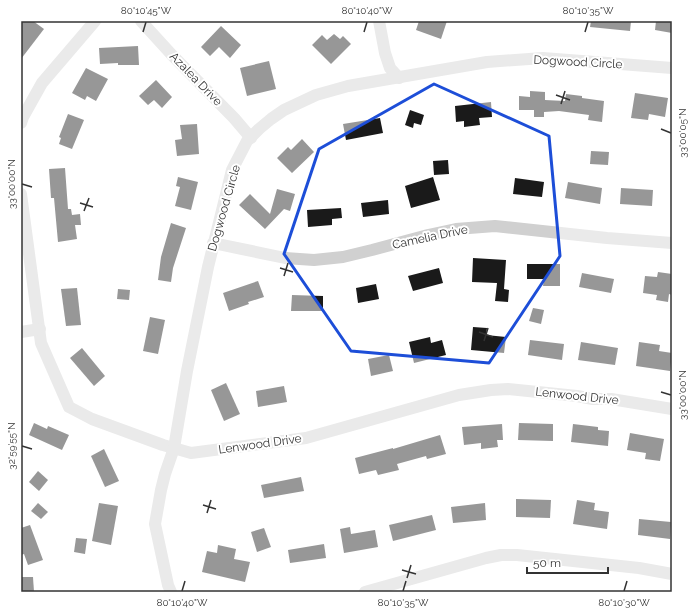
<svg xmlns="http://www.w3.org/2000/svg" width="693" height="613" font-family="Raleway,sans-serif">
	<rect width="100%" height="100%" fill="#fff"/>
	<!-- building -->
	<g fill="#1a1a1a">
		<polygon points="21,21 33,21 44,29 21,59"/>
		<polygon points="419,21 447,21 441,39 416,30"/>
		<polygon points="591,21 631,21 630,31 590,27"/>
		<polygon points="656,21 672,21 672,33 655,30"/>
		<polygon points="221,26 241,45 230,58 219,47 210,56 201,47"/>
		<polygon points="334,34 340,39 343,36 351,44 331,64 312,45 322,35 327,40"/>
		<polygon points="138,46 139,65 118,65 118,63 100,64 99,48"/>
		<polygon points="269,61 276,89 247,96 240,68"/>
		<polygon points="86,68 108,79 96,101 87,96 85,100 72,93"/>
		<polygon points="156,80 172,97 162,108 154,100 148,105 139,96"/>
		<polygon points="530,91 545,92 545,100 565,101 566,94 582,96 582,98 604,101 602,122 588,120 589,115 559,111 544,112 544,117 534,117 534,110 519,110 519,96 530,97"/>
		<polygon points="635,93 668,98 665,117 649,114 648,120 631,118"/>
		<polygon points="491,102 492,117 479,118 480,125 464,127 464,121 456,122 455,106"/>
		<polygon points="410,110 424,115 421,125 414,123 413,128 405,125"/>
		<polygon points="68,114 84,120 72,149 59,144 61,138 59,137"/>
		<polygon points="380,118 383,133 346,140 343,124"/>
		<polygon points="197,124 199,154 177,156 175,140 182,139 180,125"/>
		<polygon points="302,139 314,152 292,173 277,158 288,147 291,150"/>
		<polygon points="591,151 609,152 608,165 590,164"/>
		<polygon points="448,160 449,174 434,175 433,161"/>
		<polygon points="65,168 68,209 71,209 72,215 80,214 81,225 75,225 77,239 58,242 54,198 51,198 49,169"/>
		<polygon points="178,177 198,182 191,210 175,206 180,187 176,186"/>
		<polygon points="433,177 440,200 411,208 405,186"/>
		<polygon points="515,178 544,182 542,197 513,194"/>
		<polygon points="568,182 602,188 600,204 565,198"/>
		<polygon points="621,188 653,190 652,206 620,204"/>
		<polygon points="277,189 295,194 290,211 284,209 265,229 239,205 250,194 270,214"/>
		<polygon points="388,200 389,214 363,217 361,203"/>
		<polygon points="341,208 342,218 332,219 332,225 308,227 307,210"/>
		<polygon points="171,223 186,228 173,268 171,282 158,280 161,257"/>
		<polygon points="473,258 506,260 504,289 509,290 508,302 495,301 497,283 472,282"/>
		<polygon points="527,264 560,264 560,286 543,286 544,279 527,279"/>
		<polygon points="439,268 443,283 413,291 408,276"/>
		<polygon points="658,272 672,274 672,295 669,294 668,302 656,300 657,295 643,293 645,276 657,277"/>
		<polygon points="582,273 614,279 611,293 579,287"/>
		<polygon points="258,281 264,297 248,302 249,304 229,311 223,293"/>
		<polygon points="376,284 379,299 358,303 356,288"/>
		<polygon points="77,288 81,325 66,326 61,289"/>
		<polygon points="118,289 130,290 129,300 117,299"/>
		<polygon points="292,295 323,296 323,311 291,311"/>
		<polygon points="533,308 544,310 541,324 529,321"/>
		<polygon points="150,317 165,320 158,354 143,351"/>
		<polygon points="473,327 487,328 486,335 506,337 504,353 471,350"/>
		<polygon points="430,337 431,343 442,340 446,355 414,363 409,342"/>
		<polygon points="530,340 564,344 562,360 528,355"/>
		<polygon points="581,342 618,348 615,365 578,360"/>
		<polygon points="639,342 660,345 659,351 672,353 670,371 636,366"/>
		<polygon points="82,348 105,376 94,386 70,358"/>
		<polygon points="389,355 393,371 371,376 368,359"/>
		<polygon points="226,383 240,414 224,421 211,390"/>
		<polygon points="284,386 287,402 258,407 256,391"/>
		<polygon points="34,423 47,429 48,426 69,435 62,450 29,435"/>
		<polygon points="519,423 553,424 553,441 518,440"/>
		<polygon points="502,424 503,440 497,440 498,447 481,449 481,443 464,445 462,427"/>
		<polygon points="573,424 598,427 598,430 609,431 608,446 571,442"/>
		<polygon points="630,433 664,439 660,461 645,459 646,453 627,450"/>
		<polygon points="440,435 446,454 427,459 426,456 397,464 399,470 378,475 376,470 359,474 355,458 393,448 393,449"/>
		<polygon points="104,449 119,481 105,487 91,456"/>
		<polygon points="38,471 48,480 39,491 29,482"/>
		<polygon points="301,477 304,491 264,498 261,485"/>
		<polygon points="516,499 551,500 550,518 516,517"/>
		<polygon points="577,500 595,503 594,510 609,512 607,529 573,524"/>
		<polygon points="38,503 48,512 41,519 31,511"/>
		<polygon points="99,503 118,506 111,545 92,541"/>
		<polygon points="485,503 486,520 453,523 451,507"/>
		<polygon points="432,515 436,530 393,541 389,525"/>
		<polygon points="639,519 671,522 670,539 638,535"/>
		<polygon points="30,525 43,560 28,565 24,554 21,555 21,528"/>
		<polygon points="350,527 351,534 375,530 378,547 344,553 340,529"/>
		<polygon points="264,528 271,547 257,552 251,532"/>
		<polygon points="76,538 87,539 85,554 74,552"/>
		<polygon points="324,544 326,558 290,563 288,550"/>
		<polygon points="218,545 236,549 234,559 250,562 245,582 202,572 207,551 217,553"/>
		<polygon points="21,577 33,577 34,592 21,592"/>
	</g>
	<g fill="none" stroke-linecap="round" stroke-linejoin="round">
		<!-- minor -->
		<g stroke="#d0d0d0" stroke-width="12">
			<polyline points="141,21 172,55 234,118 251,138"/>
			<polyline points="379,21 385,53 390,68 399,78"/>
			<polyline points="21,123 23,117 42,83 95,21"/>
			<polyline points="21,194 41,343 69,407 92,419 163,445 191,453 306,438 459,395 491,390 508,389 577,396 593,399 611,399 672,409"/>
			<polyline points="213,243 285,258 314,260 343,257 372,250 428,235 456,229 495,226 607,238 672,243"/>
			<polyline points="21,332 40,329"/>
			<polyline points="171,592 168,585 155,524 161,490 165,474 174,448 187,371 208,267 232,170 247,141 259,129 271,119 284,110 316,95 348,86 487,62 543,58 672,68"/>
			<polyline points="365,592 486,558 501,555 517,555 639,568 672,574"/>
		</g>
	</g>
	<!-- marked area -->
	<path d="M0 0H693V613H0ZM434 84 549 136 560 256 489 363 351 351 284 254 319 149Z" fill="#fff" fill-opacity=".55" fill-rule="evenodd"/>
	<path fill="none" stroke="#1d4ed8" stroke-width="3" stroke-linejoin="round" d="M434 84 549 136 560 256 489 363 351 351 284 254 319 149Z"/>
	<!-- ticks -->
	<path fill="none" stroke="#333" stroke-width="1.5" d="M143 32 146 22M364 32 367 22M585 32 588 22M556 95 570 100M561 104 565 91M661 129 671 133M22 184 32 187M80 203 93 207M84 211 89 198M280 268 293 272M284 276 288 263M479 332 493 337M484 341 488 328M661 392 671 395M22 446 32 449M203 505 216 509M207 513 211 500M402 570 416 574M407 578 411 565M182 591 185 581M403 591 406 581M624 591 627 581"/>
	<g text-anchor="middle" stroke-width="4" stroke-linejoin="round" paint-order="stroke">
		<!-- street labels -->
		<g font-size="12" fill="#333" stroke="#fff">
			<text transform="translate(578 62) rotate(3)" y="4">Dogwood Circle</text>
			<text transform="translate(196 79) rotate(46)" y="4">Azalea Drive</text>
			<text transform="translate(224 208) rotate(-74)" y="4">Dogwood Circle</text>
			<text transform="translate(430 237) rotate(-12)" y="4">Camelia Drive</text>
			<text transform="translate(577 396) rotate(6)" y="4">Lenwood Drive</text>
			<text transform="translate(260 444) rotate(-8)" y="4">Lenwood Drive</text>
		</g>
	</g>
	<!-- border -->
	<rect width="693" height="613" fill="none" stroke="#ffffff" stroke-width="44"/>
	<!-- scale -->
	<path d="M527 567v6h81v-6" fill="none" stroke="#333333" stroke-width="2"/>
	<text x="533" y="567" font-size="12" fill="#333333" stroke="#ffffff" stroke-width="3" paint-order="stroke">50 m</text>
	<rect x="22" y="22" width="649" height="569" fill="none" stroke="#333" stroke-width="1.5"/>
	<g font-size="10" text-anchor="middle" fill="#333">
		<text x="146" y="14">80°10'45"W</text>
		<text x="367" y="14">80°10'40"W</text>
		<text x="588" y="14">80°10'35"W</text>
		<text transform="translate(682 133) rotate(-90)" y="4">33°00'05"N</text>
		<text transform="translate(11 184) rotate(-90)" y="4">33°00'00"N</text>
		<text transform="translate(682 395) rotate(-90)" y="4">33°00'00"N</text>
		<text transform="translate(11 446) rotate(-90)" y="4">32°59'55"N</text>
		<text x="182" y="606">80°10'40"W</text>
		<text x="403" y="606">80°10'35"W</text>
		<text x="624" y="606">80°10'30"W</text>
	</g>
</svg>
